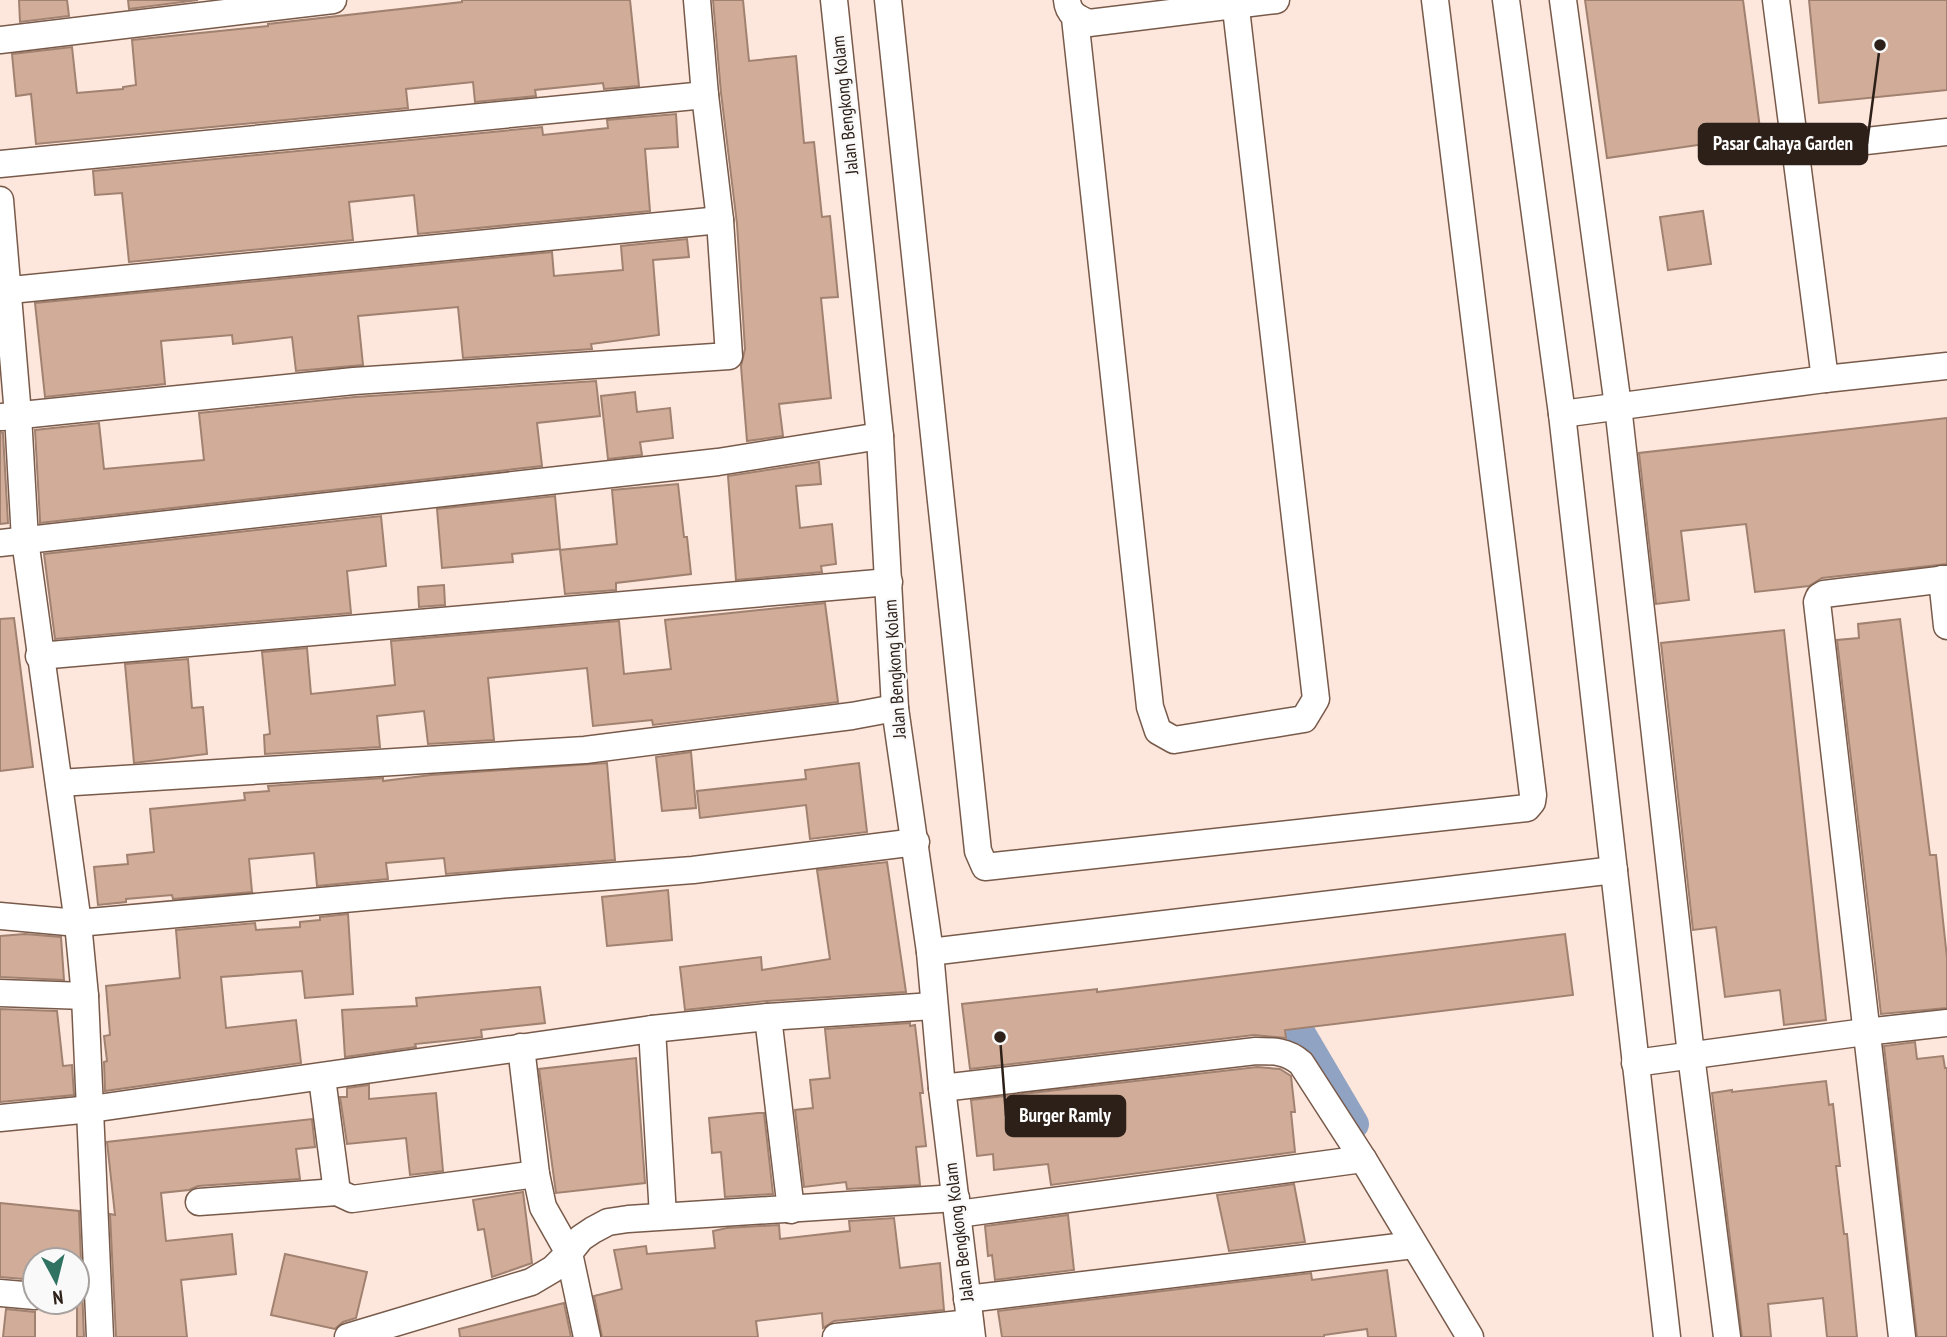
<svg xmlns="http://www.w3.org/2000/svg" width="1947" height="1337" font-family="'PT Sans Narrow',sans-serif">
	<rect width="100%" height="100%" fill="#fde7dc"/>
	<g fill="none" stroke-linecap="round" stroke-linejoin="round">
		<!-- canal -->
		<polyline stroke="#91a3c3" stroke-width="30" points="1301,1034 1354,1124"/>
	</g>
	<!-- building -->
	<g fill="#d1ad99" stroke="#a18170" stroke-width="2">
		<polygon points="19,0 67,0 69,16 20,22"/>
		<polygon points="128,0 198,0 129,9"/>
		<polygon points="462,0 630,0 639,86 604,89 603,83 535,90 536,96 475,102 473,82 406,89 408,108 36,144 31,94 16,96 12,54 72,47 77,93 123,89 123,87 136,85 132,40 268,26 268,24 462,2"/>
		<polygon points="713,0 743,0 749,61 796,56 804,143 814,142 822,217 830,216 838,297 821,298 831,398 779,404 783,436 747,441 741,366 745,349 737,224 721,93"/>
		<polygon points="1585,0 1743,0 1761,136 1607,158"/>
		<polygon points="1809,0 1947,0 1947,90 1819,103"/>
		<polygon points="676,114 678,147 645,149 650,211 418,234 414,195 349,202 353,240 129,262 122,193 95,195 93,171 542,127 543,135 608,128 607,120"/>
		<polygon points="1703,211 1711,264 1668,270 1660,217"/>
		<polygon points="687,239 689,257 653,260 659,335 591,344 592,349 463,358 458,307 358,316 363,365 296,371 292,337 233,344 232,335 161,341 165,384 45,397 35,303 552,252 554,276 623,270 621,246"/>
		<polygon points="596,381 600,416 537,423 542,466 40,523 40,520 35,430 99,423 104,469 204,460 199,413 355,397"/>
		<polygon points="635,392 637,412 670,408 673,438 640,442 642,455 608,459 601,396"/>
		<polygon points="1947,418 1947,564 1822,578 1809,586 1755,592 1746,524 1681,531 1689,600 1656,604 1639,453"/>
		<polygon points="0,432 3,433 8,523 0,524"/>
		<polygon points="819,462 821,484 796,486 800,528 832,524 836,564 821,566 822,572 736,580 728,476"/>
		<polygon points="678,484 684,537 687,537 691,574 616,583 616,590 565,594 560,550 617,544 612,490"/>
		<polygon points="555,496 560,549 512,554 513,562 442,568 437,509"/>
		<polygon points="381,516 386,566 347,571 351,613 55,639 44,554"/>
		<polygon points="444,585 445,605 419,607 418,587"/>
		<polygon points="825,603 838,702 653,725 652,720 593,726 587,668 488,678 494,740 428,744 424,711 377,716 380,747 265,754 264,735 270,734 262,652 307,648 311,694 395,685 391,641 619,621 624,674 671,669 665,620"/>
		<polygon points="14,618 33,767 0,771 0,619"/>
		<polygon points="1900,619 1930,855 1936,855 1947,958 1947,1008 1881,1014 1837,640 1859,638 1858,624"/>
		<polygon points="1784,630 1826,1020 1784,1025 1780,990 1725,997 1716,927 1693,930 1661,643"/>
		<polygon points="188,659 192,708 203,707 207,754 134,763 125,664"/>
		<polygon points="691,752 696,808 662,811 656,757"/>
		<polygon points="607,763 615,860 446,874 444,858 386,863 388,879 317,886 314,853 249,859 252,892 173,899 172,895 126,899 126,902 98,905 94,867 128,864 127,855 154,852 150,809 245,800 244,793 269,791 268,786 383,778 383,781 431,775"/>
		<polygon points="859,763 867,832 810,839 806,805 700,818 697,791 806,779 805,770"/>
		<polygon points="887,862 906,992 767,1001 685,1010 680,967 761,957 762,970 830,959 817,870"/>
		<polygon points="668,890 672,940 607,946 602,897"/>
		<polygon points="348,914 353,994 305,998 302,971 221,977 226,1028 296,1020 301,1063 105,1091 104,1062 107,1061 104,1036 110,1035 106,986 180,978 176,930 255,923 256,930 300,927 300,922 320,920 320,917"/>
		<polygon points="25,934 61,937 64,980 0,977 0,936"/>
		<polygon points="1565,934 1573,995 1285,1030 1286,1038 1254,1035 970,1069 962,1004 1097,989 1097,992"/>
		<polygon points="540,987 545,1023 481,1030 482,1037 415,1044 416,1047 345,1057 342,1010 417,1006 416,998"/>
		<polygon points="0,1009 57,1011 63,1066 72,1065 74,1095 0,1102"/>
		<polygon points="910,1023 910,1026 915,1025 923,1093 920,1093 926,1146 916,1147 920,1185 847,1189 846,1182 804,1187 795,1110 813,1108 810,1080 830,1078 825,1029"/>
		<polygon points="1915,1042 1917,1059 1943,1056 1945,1068 1947,1068 1947,1337 1917,1337 1884,1046"/>
		<polygon points="636,1058 645,1183 556,1193 539,1069"/>
		<polygon points="1257,1067 1280,1069 1291,1076 1295,1112 1291,1112 1295,1152 1051,1185 1048,1164 994,1170 993,1154 977,1156 971,1100"/>
		<polygon points="1826,1081 1829,1105 1833,1104 1840,1166 1836,1166 1844,1234 1847,1234 1857,1337 1827,1337 1823,1298 1768,1304 1771,1337 1742,1337 1712,1093 1732,1090 1732,1092"/>
		<polygon points="369,1085 369,1099 436,1093 443,1171 410,1175 406,1138 347,1144 340,1097 347,1097 347,1088"/>
		<polygon points="758,1113 764,1113 773,1194 725,1197 721,1152 712,1153 709,1118"/>
		<polygon points="312,1119 315,1147 296,1149 300,1179 198,1186 189,1190 161,1193 166,1241 232,1234 236,1274 181,1280 187,1337 116,1337 110,1214 115,1215 107,1142"/>
		<polygon points="1294,1184 1305,1242 1229,1251 1217,1195"/>
		<polygon points="523,1192 532,1263 492,1277 484,1229 478,1230 473,1200"/>
		<polygon points="0,1203 79,1211 84,1337 77,1337 77,1260 35,1260 35,1280 0,1277"/>
		<polygon points="1068,1215 1074,1270 995,1280 992,1255 988,1256 985,1226"/>
		<polygon points="894,1218 900,1268 940,1263 944,1310 834,1321 823,1328 822,1313 756,1321 758,1337 602,1337 594,1296 622,1289 614,1250 646,1246 647,1254 715,1248 713,1231 727,1228 779,1225 780,1239 850,1231 849,1221"/>
		<polygon points="285,1254 367,1272 356,1318 343,1322 335,1329 271,1315"/>
		<polygon points="1387,1270 1396,1337 1368,1337 1367,1329 1324,1335 1324,1337 1002,1337 998,1311 1311,1273 1312,1280"/>
		<polygon points="564,1303 571,1337 460,1337 459,1329"/>
		<polygon points="6,1309 35,1312 35,1337 3,1337"/>
	</g>
	<g fill="none" stroke-linecap="round" stroke-linejoin="round">
		<defs>
			<g id="minor">
				<polyline points="834,0 880,436 895,708 930,952 942,1088 972,1337"/>
				<polyline points="888,0 978,851 985,867 1527,808 1532,802 1533,795 1435,0"/>
				<path d="M1067 0C1068 14 1077 18 1089 23L1276 0"/>
				<polyline points="1506,0 1562,414 1667,1337"/>
				<polyline points="1563,0 1618,406 1691,1055 1727,1337"/>
				<polyline points="1776,0 1825,379"/>
				<polyline points="1075,18 1150,707 1158,731 1174,740 1304,719 1316,699 1235,0"/>
				<polyline points="0,40 333,0"/>
				<polyline points="1795,149 1947,132"/>
				<polyline points="0,164 705,95"/>
				<polyline points="0,200 18,415 25,540 78,923 85,996 100,1337"/>
				<polyline points="0,291 720,220"/>
				<polyline points="1562,414 1825,379 1947,366"/>
				<polyline points="2,417 354,381 729,356 720,220 705,95 697,0"/>
				<polyline points="0,543 718,462 880,436"/>
				<polyline points="1942,579 1947,626"/>
				<polyline points="39,656 889,582"/>
				<polyline points="59,783 585,750 852,716 895,708"/>
				<polyline points="0,916 78,923 510,884 693,870 916,842"/>
				<polyline points="930,952 1614,870"/>
				<polyline points="0,993 85,996"/>
				<polyline points="768,1017 791,1210"/>
				<polyline points="652,1029 663,1216"/>
				<polyline points="1635,1063 1865,1032 1947,1023"/>
				<polyline points="322,1078 337,1192"/>
				<path d="M942 1088 1256 1051C1274 1051 1287 1051 1301 1063L1363 1159 1470 1337"/>
				<polyline points="0,1118 91,1109 652,1029 768,1017 933,1006"/>
				<polyline points="199,1202 337,1192 352,1199 536,1174"/>
				<polyline points="958,1214 1363,1159"/>
				<polyline points="0,1293 35,1296"/>
				<polyline points="967,1299 1414,1245"/>
				<polyline points="348,1337 531,1282 553,1269 569,1253 543,1207 536,1174 521,1047"/>
				<polyline points="587,1337 569,1253 581,1238 593,1230 608,1222 628,1219 956,1198"/>
				<polyline points="836,1337 970,1323"/>
				<polyline points="1902,1337 1817,602 1819,597 1824,594 1947,579"/>
			</g>
		</defs>
		<!-- minor casing -->
		<use href="#minor" stroke="#785a4a" stroke-width="29"/>
		<!-- minor -->
		<use href="#minor" stroke="#fff" stroke-width="26"/>
	</g>
	<g text-anchor="middle" stroke-width="5" stroke-linejoin="round" paint-order="stroke">
		<!-- street labels -->
		<g font-size="18" fill="#2d2019" stroke="#f9f9f9">
			<text transform="translate(845 105) rotate(-96)" y="6">Jalan Bengkong Kolam</text>
			<text transform="translate(895 669) rotate(-94)" y="6">Jalan Bengkong Kolam</text>
			<text transform="translate(959 1232) rotate(-97)" y="6">Jalan Bengkong Kolam</text>
		</g>
	</g>
	<!-- callouts -->
	<path fill="none" stroke="#2d2019" stroke-width="2.5" d="M1880 45L1867 144M1000 1037L1006 1116"/>
	<g fill="#2d2019" stroke="#f9f9f9" stroke-width="2.5">
		<circle cx="1880" cy="45" r="7"/>
		<circle cx="1000" cy="1037" r="7"/>
	</g>
	<g fill="#2d2019" stroke="#2d2019" stroke-width="2.5">
		<rect x="1699" y="124" width="168" height="40" rx="7"/>
		<rect x="1006" y="1096" width="119" height="40" rx="7"/>
	</g>
	<g font-size="19" text-anchor="middle" font-weight="bold" fill="#fff">
		<text x="1783" y="150">Pasar Cahaya Garden</text>
		<text x="1065" y="1122">Burger Ramly</text>
	</g>
	<!-- north arrow -->
	<g transform="translate(56 1281) rotate(173)"><circle r="33" fill="#f9f9f9" stroke="#a7a29f" stroke-width="2"/>
	<path d="M0-5L12 26L0 18L-12 26Z" fill="#307363"/>
	<text y="-10" font-size="19" font-weight="bold" text-anchor="middle" fill="#2d2019">N</text>
	</g>
</svg>
